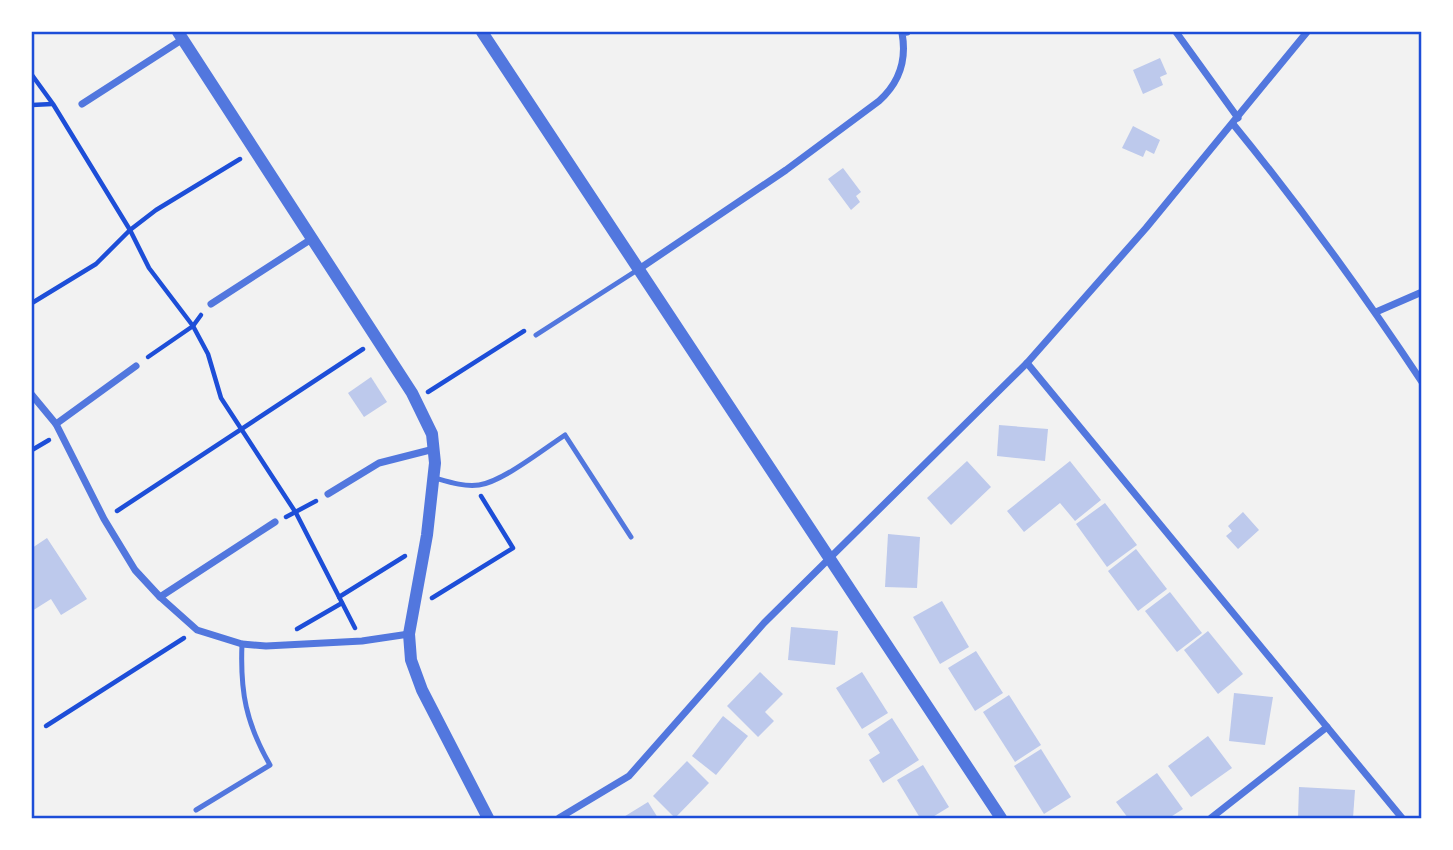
<svg xmlns="http://www.w3.org/2000/svg" width="1453" height="850" font-family="'Nunito Sans',sans-serif">
	<rect width="100%" height="100%" fill="#f2f2f2"/>
	<!-- building -->
	<g fill="#bdc9ec">
		<polygon points="1160,58 1167,74 1160,77 1163,85 1143,94 1133,70"/>
		<polygon points="1133,126 1160,140 1154,154 1146,150 1143,157 1122,148"/>
		<polygon points="843,168 861,192 856,196 860,202 851,210 828,179"/>
		<polygon points="371,377 387,402 364,417 348,393"/>
		<polygon points="999,425 1048,429 1045,461 997,456"/>
		<polygon points="967,461 991,487 951,525 927,498"/>
		<polygon points="1070,461 1101,500 1075,521 1060,503 1024,532 1007,511"/>
		<polygon points="1105,503 1137,545 1107,567 1076,524"/>
		<polygon points="1243,512 1259,530 1238,549 1226,536 1232,531 1228,526"/>
		<polygon points="888,534 920,537 917,588 885,587"/>
		<polygon points="47,538 87,599 61,615 51,599 32,611 32,548"/>
		<polygon points="1136,549 1167,589 1138,611 1108,571"/>
		<polygon points="1170,592 1202,633 1177,652 1145,611"/>
		<polygon points="942,601 969,647 940,664 913,617"/>
		<polygon points="791,627 838,631 835,665 788,660"/>
		<polygon points="1208,631 1243,674 1218,694 1184,650"/>
		<polygon points="976,651 1003,693 975,711 948,668"/>
		<polygon points="760,672 783,694 765,712 774,721 758,737 727,706"/>
		<polygon points="862,672 888,713 862,729 836,688"/>
		<polygon points="1234,693 1273,697 1265,745 1229,741"/>
		<polygon points="1009,695 1041,745 1015,762 983,712"/>
		<polygon points="723,716 748,736 716,775 692,756"/>
		<polygon points="892,718 919,760 883,783 869,760 880,753 868,734"/>
		<polygon points="1208,736 1232,768 1191,797 1168,766"/>
		<polygon points="1041,749 1071,797 1044,814 1014,766"/>
		<polygon points="687,761 709,783 675,818 653,796"/>
		<polygon points="923,765 949,807 931,818 920,818 897,780"/>
		<polygon points="1157,773 1183,809 1169,818 1128,818 1116,802"/>
		<polygon points="1299,787 1355,790 1353,818 1298,818"/>
		<polygon points="648,802 658,818 622,818"/>
	</g>
	<g fill="none" stroke-linecap="round" stroke-linejoin="round">
		<!-- path -->
		<g stroke="#1d4ed8" stroke-width="4.5">
			<polyline points="32,75 53,104 130,230 149,268 193,326 208,354 221,398 296,513 355,628"/>
			<polyline points="32,105 52,104"/>
			<polyline points="32,303 96,264 130,230 156,210 240,159"/>
			<polyline points="148,357 193,326 201,315"/>
			<polyline points="428,392 524,331"/>
			<polyline points="32,450 49,440"/>
			<polyline points="117,511 363,349"/>
			<polyline points="286,517 316,501"/>
			<polyline points="339,597 405,556"/>
			<polyline points="432,598 513,548 481,496"/>
			<polyline points="297,629 342,603"/>
			<polyline points="46,726 184,638"/>
		</g>
		<!-- service -->
		<g stroke="#5277de" stroke-width="5">
			<polyline points="536,335 639,269"/>
			<path d="M435 478C449 482 464 487 479 485 502 482 544 449 565 435L631 537"/>
			<path d="M196 810 270 765C246 723 240 692 242 644"/>
		</g>
		<!-- minor -->
		<g stroke="#5277de" stroke-width="7">
			<polyline points="1176,32 1238,118"/>
			<polyline points="82,104 183,39"/>
			<path d="M1233 124C1300 206 1363 293 1422 382"/>
			<path d="M639 269 786 170 879 101C899 83 907 60 902 33L907 32"/>
			<polyline points="211,304 313,238"/>
			<polyline points="1376,312 1422,292"/>
			<polyline points="1027,363 1402,818"/>
			<polyline points="32,395 56,424 104,519 135,570 160,597 197,630 242,644 266,646 362,641 409,634"/>
			<polyline points="56,424 136,366"/>
			<polyline points="328,494 379,463 434,449"/>
			<polyline points="160,597 275,522"/>
			<polyline points="559,818 629,776 764,623 1027,363 1146,228 1307,32"/>
			<polyline points="1211,818 1327,727"/>
		</g>
		<!-- tertiary -->
		<g stroke="#5277de" stroke-width="12">
			<polyline points="178,32 412,393 432,434 435,463 427,535 409,634 411,660 422,690 488,818"/>
			<polyline points="482,32 1001,818"/>
		</g>
	</g>
	<!-- border -->
	<rect width="1453" height="850" fill="none" stroke="#ffffff" stroke-width="66"/>
	<rect x="33" y="33" width="1387" height="784" fill="none" stroke="#1d4ed8" stroke-width="2.5"/>
</svg>
